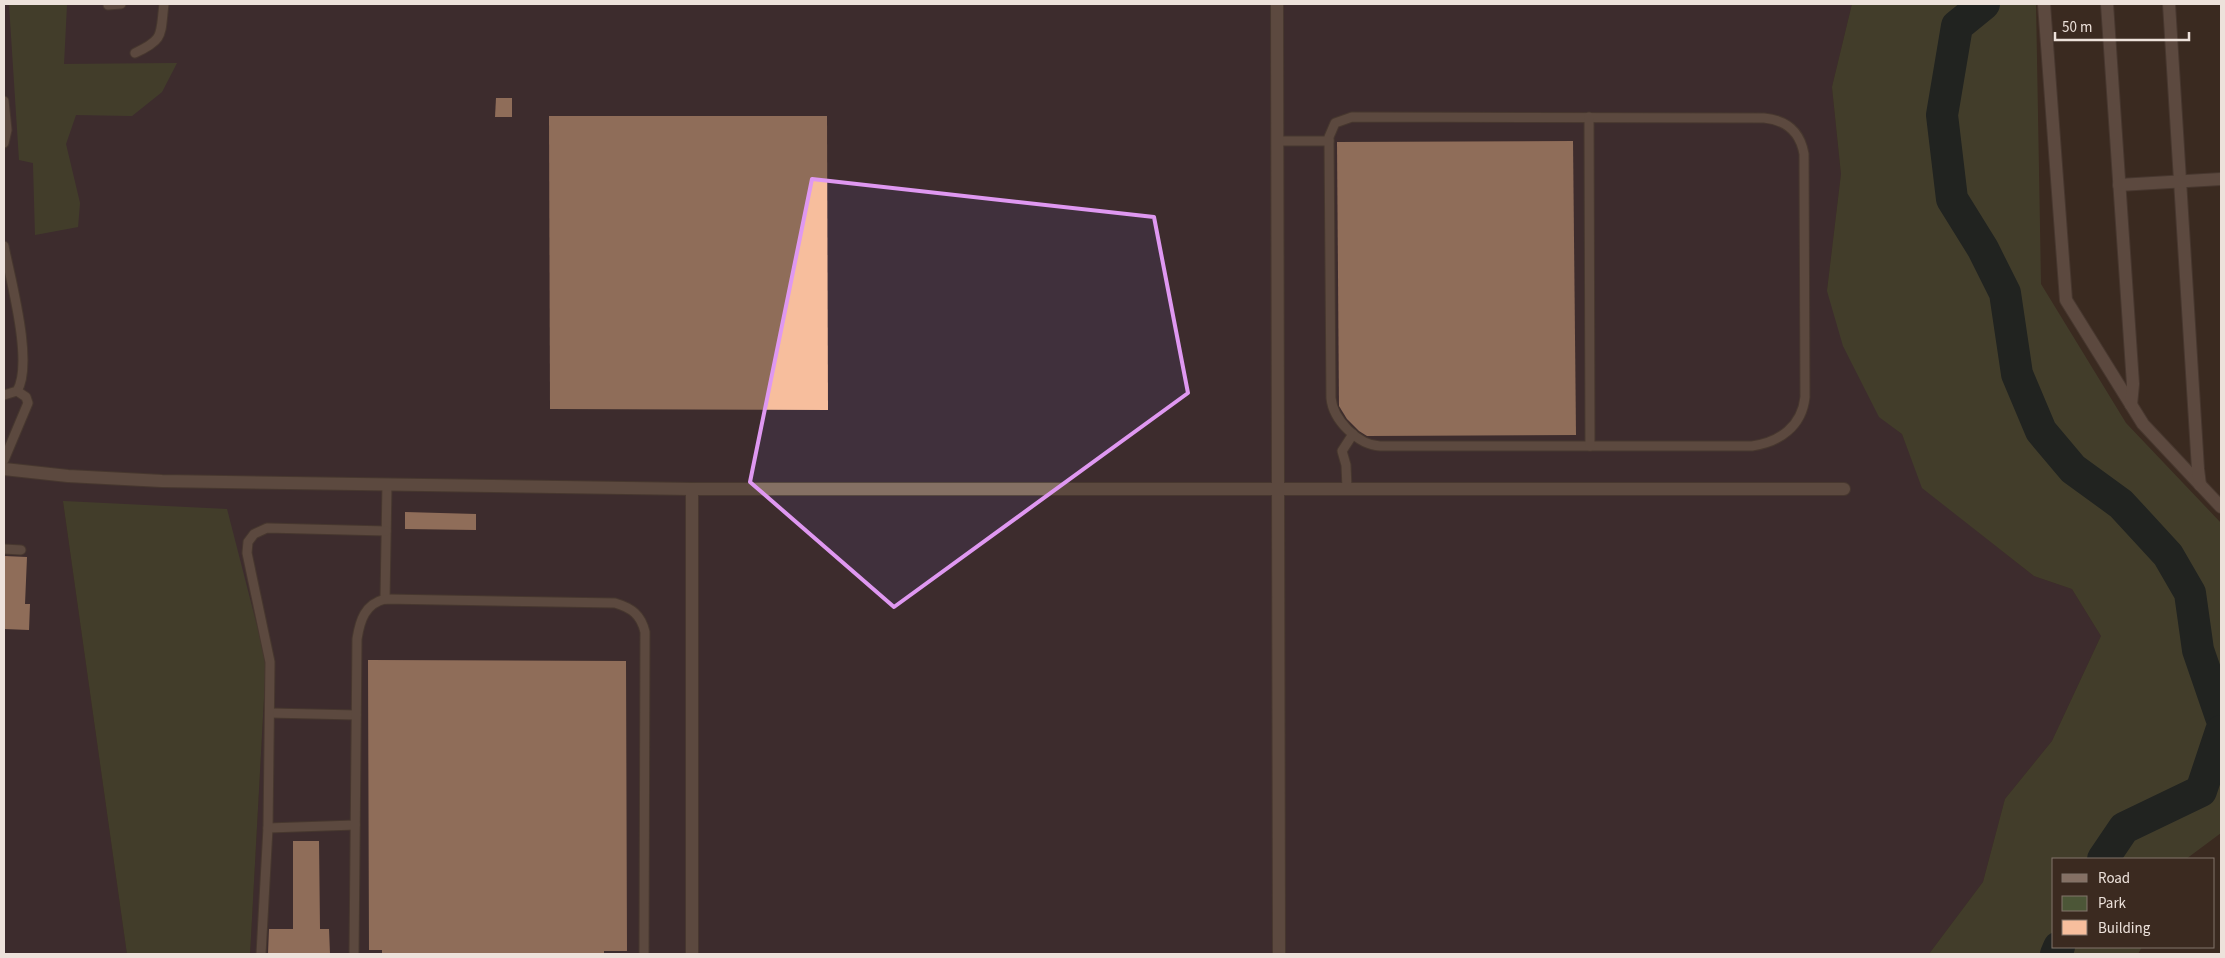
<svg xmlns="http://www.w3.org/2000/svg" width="2225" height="958" font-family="'Source Sans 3',sans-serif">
	<rect width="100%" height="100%" fill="#3b2a20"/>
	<!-- industrial -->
	<polygon fill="#40303c" points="4,4 1852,4 1832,87 1841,174 1827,291 1879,416 1902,434 1923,488 2034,576 2072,589 2101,636 2052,741 2005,799 1983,882 1929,954 250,954 266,661 63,501 127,954 4,954"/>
	<!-- green -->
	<g fill="#4c5637">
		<polygon points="9,4 67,4 64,64 177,63 162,92 132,116 76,115 66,144 80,203 78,227 35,235 33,163 19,160"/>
		<polygon points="1852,4 2036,4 2041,284 2126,423 2221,523 2221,833 2186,859 2054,859 2054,947 2142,947 2138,954 1929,954 1983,882 2005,799 2052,741 2101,636 2072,589 2034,576 1922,488 1902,434 1879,417 1843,346 1827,291 1841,174 1832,87"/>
		<polygon points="63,501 227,509 266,661 250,954 127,954"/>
	</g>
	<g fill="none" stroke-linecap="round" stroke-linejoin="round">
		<!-- river -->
		<g stroke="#031b20" stroke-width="32">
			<polyline points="1984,4 1957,26 1942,115 1952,199 1983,249 2005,293 2017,374 2041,431 2073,469 2121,504 2168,555 2190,593 2198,650 2221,717"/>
			<polyline points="2103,859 2124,828 2201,791 2221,731"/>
			<polyline points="2056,954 2059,947"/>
		</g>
	</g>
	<!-- building -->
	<g fill="#f7be9d">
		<polygon points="496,98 512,98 512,117 495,117"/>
		<polygon points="549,116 827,116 828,410 550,409"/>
		<polygon points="1573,141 1576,435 1367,436 1359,431 1347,419 1339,406 1337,142"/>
		<polygon points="405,512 476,514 476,530 405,529"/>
		<polygon points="4,556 27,557 25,604 30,604 29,630 4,629"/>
		<polygon points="368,660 626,661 627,951 604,951 604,954 382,954 382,950 369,950"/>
		<polygon points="293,841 319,841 320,929 329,929 330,954 268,954 269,929 293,929"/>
	</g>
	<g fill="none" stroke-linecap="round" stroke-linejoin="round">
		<defs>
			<g id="service">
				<polyline points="108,5 121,4"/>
				<path d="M135 53C165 39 160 35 164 4"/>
				<polyline points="4,101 7,130 4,143"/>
				<path d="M1352 117 1764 118C1786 120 1800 131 1804 154L1805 397C1802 426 1780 442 1752 446H1380C1358 445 1333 420 1331 398L1329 137 1335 123Z"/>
				<polyline points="1589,117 1590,446"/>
				<polyline points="1278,141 1329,141"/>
				<path d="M4 246C10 278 34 363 17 391L4 395"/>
				<polyline points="4,460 28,403 26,397 17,391"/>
				<polyline points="1347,488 1346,465 1342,451 1353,434"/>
				<polyline points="4,549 21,550"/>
				<polyline points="385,599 387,485"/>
				<polyline points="270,713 356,715"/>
				<polyline points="268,828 355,825"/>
				<polyline points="261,954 268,828 270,662 247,553 248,542 254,534 267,528 386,531"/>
				<path d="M354 954 357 639C360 620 365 604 385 599L615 603C632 608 641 615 645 632L644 954"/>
			</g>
			<g id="minor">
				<polyline points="1277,4 1279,954"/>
				<polyline points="2044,4 2066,300 2143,424 2221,507"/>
				<polyline points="2107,4 2133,384 2131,405"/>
				<polyline points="2169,4 2198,469 2200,485"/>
				<polyline points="2119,185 2221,179"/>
				<polyline points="4,469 68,476 162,481 692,489 1844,489"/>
				<polyline points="692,954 692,489"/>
			</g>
		</defs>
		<!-- service casing -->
		<use href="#service" stroke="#574840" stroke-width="11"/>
		<!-- minor casing -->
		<use href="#minor" stroke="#574840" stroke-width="14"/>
		<!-- service -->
		<use href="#service" stroke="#857064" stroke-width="9"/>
		<!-- minor -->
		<use href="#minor" stroke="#857064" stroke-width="12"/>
	</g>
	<!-- marked area -->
	<path d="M0 0H2225V958H0ZM812 179 1154 217 1188 393 894 607 750 482Z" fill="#3b2a20" fill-opacity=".55" fill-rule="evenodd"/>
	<path fill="none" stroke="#df98f1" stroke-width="4" stroke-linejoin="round" d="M812 179 1154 217 1188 393 894 607 750 482Z"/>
	<!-- border -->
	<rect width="2225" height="958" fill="none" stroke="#ede2db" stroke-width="10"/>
	<!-- legend -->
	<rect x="2052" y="858" width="162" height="90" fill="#3b2a20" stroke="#82746b"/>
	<rect x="2062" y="874" width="25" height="8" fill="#857064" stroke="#82746b"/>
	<text x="2098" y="883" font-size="15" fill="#ede2db">Road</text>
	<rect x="2062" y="896" width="25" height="15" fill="#4c5637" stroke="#82746b"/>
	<text x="2098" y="908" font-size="15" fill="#ede2db">Park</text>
	<rect x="2062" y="920" width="25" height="15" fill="#f7be9d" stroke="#82746b"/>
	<text x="2098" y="933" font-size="15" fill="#ede2db">Building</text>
	<!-- scale -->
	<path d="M2055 32v8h134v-8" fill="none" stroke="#ede2db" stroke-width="2.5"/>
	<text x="2062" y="32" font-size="15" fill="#ede2db" stroke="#3b2a20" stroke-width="4" paint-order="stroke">50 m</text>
</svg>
